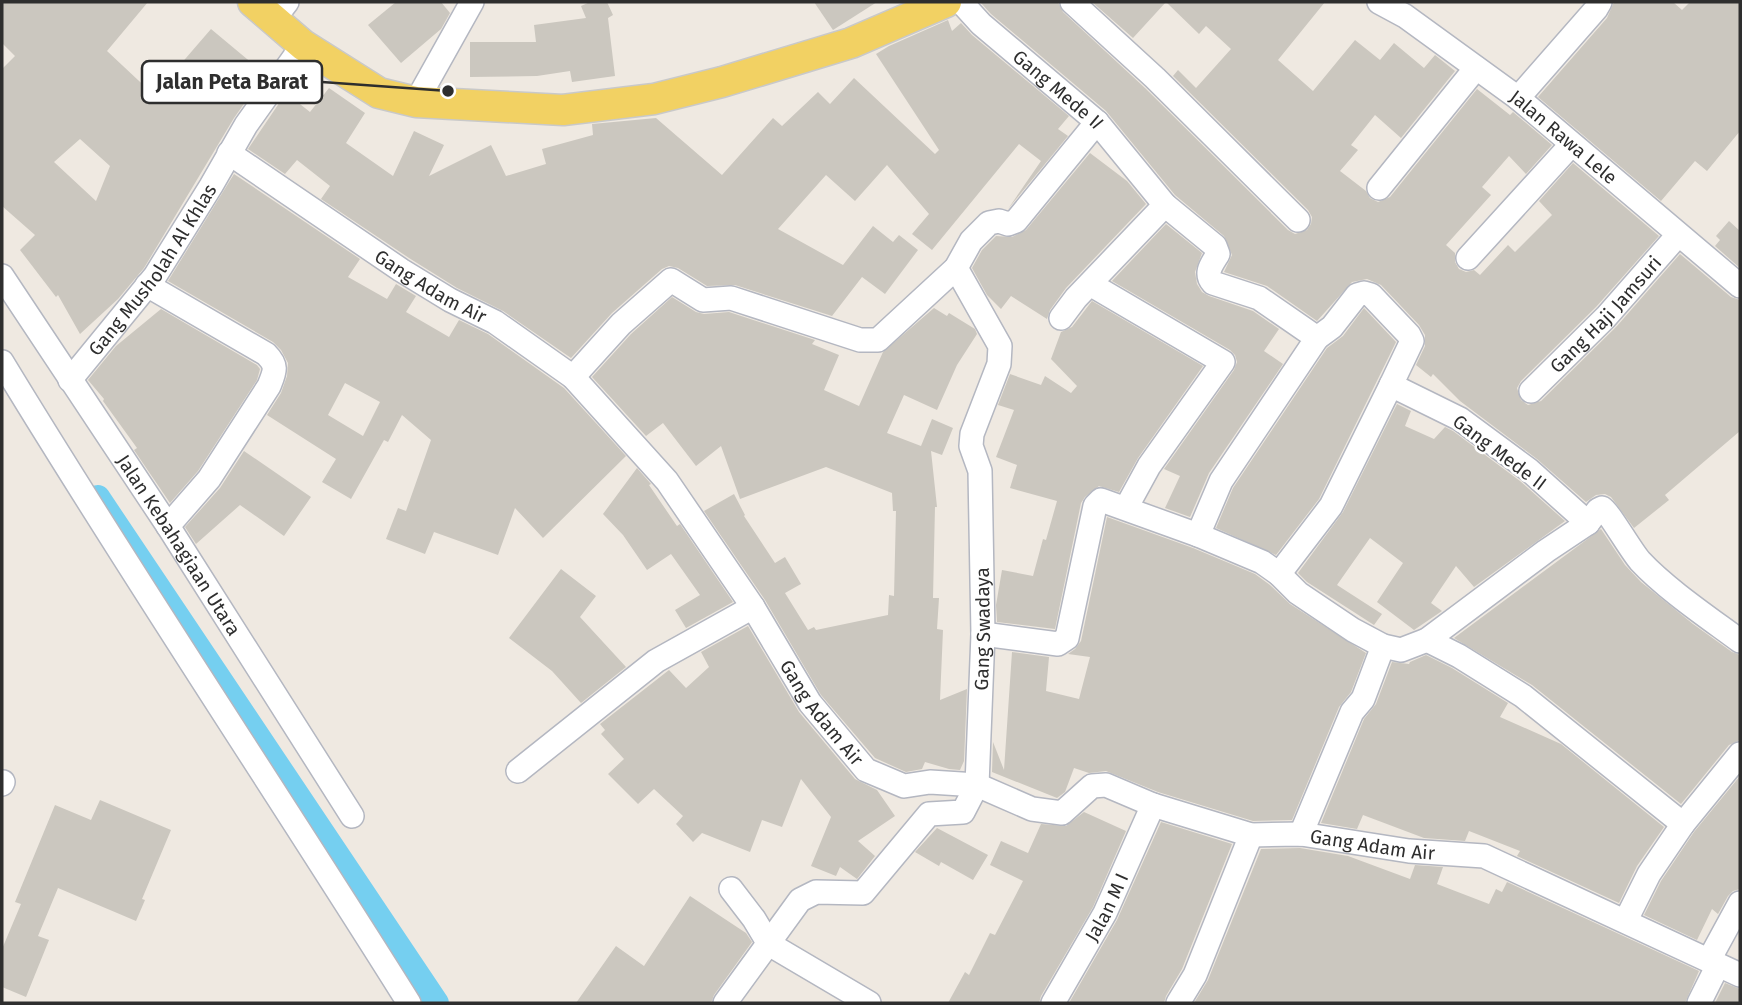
<svg xmlns="http://www.w3.org/2000/svg" width="1742" height="1005" font-family="'Fira Sans',sans-serif">
	<rect width="100%" height="100%" fill="#efe9e1"/>
	<g fill="none" stroke-linecap="round" stroke-linejoin="round">
		<!-- canal -->
		<polyline stroke="#75cff0" stroke-width="24" points="98,497 437,1003"/>
	</g>
	<!-- building -->
	<g fill="#cbc7bf" fill-rule="evenodd">
		<path d="M2 2H148L107 51 154 95 211 29 265 74 234 118 144 268 118 299 80 334 58 295 56 297 20 250 35 235 2 206V69L15 56 2 43ZM80 139 110 166 96 201 54 162Z"/>
		<polygon points="396,2 441,2 450,13 441,29 401,63 368,25"/>
		<polygon points="590,2 607,2 613,15 608,18 615,76 572,82 570,71 537,76 470,77 470,42 536,42 534,25 586,18 581,6"/>
		<polygon points="814,2 877,2 833,30"/>
		<polygon points="983,2 1058,2 1063,12 1145,88 1288,230 1295,234 1307,230 1311,224 1312,217 1308,210 1173,76 1178,70 1196,88 1231,49 1206,26 1199,34 1166,2 1133,38 1092,2 1325,2 1278,60 1313,91 1355,40 1380,60 1394,43 1424,68 1435,55 1455,71 1401,138 1375,115 1351,145 1358,150 1340,171 1366,191 1370,198 1378,202 1390,197 1477,89 1510,115 1513,112 1552,145 1526,174 1509,156 1482,187 1491,195 1446,245 1455,253 1455,262 1459,269 1466,272 1474,270 1480,275 1508,245 1515,252 1552,215 1539,201 1573,163 1659,236 1596,307 1521,381 1517,388 1521,400 1528,405 1541,401 1617,326 1680,254 1731,297 1740,300 1740,431 1665,495 1669,500 1634,528 1611,497 1605,494 1596,495 1586,502 1537,459 1460,401 1433,374 1431,377 1416,365 1425,346 1425,335 1419,325 1381,285 1367,279 1352,282 1317,321 1267,286 1224,272 1232,255 1224,236 1175,195 1106,111 991,14 981,3"/>
		<polygon points="1614,2 1673,2 1682,10 1690,2 1740,2 1740,131 1707,171 1695,161 1661,201 1538,97 1607,18"/>
		<polygon points="948,20 952,31 961,23 972,35 1069,116 1058,129 1068,136 1008,209 1041,161 1019,144 932,250 912,234 929,214 887,165 855,201 826,175 778,229 843,265 873,226 893,242 899,235 918,250 885,294 862,277 832,316 735,285 707,286 678,268 669,266 662,269 612,313 571,358 503,311 457,288 409,258 321,199 330,186 297,160 285,174 248,149 286,93 310,112 329,88 365,113 346,143 393,176 414,131 444,145 429,176 491,145 506,176 546,164 542,149 593,135 592,124 656,118 722,175 773,118 782,126 818,92 830,104 854,78 935,154 939,150 876,54 889,46"/>
		<polygon points="1090,153 1127,181 1146,204 1066,288 1050,310 1047,319 1011,296 1001,309 987,295 972,268 982,250 996,236 1012,237 1026,230"/>
		<path d="M234 174 360 259 348 277 387 299 396 284 416 296 406 312 449 337 459 320 488 334 564 388 626 456 543 538 515 508 498 555 434 532 425 554 386 539 398 508 406 511 431 440 402 415 388 442 384 440 351 499 322 482 336 459 267 415 281 393 287 376 288 363 281 350 273 342 168 281ZM345 383 380 402 363 436 328 415Z"/>
		<polygon points="1729,221 1740,231 1740,268 1715,246 1720,240 1716,236"/>
		<polygon points="1166,224 1202,253 1195,272 1197,284 1202,292 1209,296 1253,311 1279,329 1264,351 1283,364 1209,473 1190,517 1165,508 1180,476 1164,469 1234,370 1237,362 1235,355 1230,350 1112,281"/>
		<polygon points="672,297 696,312 704,314 729,312 815,340 812,344 839,355 824,390 859,406 883,352 934,308 947,316 949,313 975,329 977,334 957,365 937,410 904,395 887,433 921,446 932,419 953,428 942,455 931,451 937,507 935,507 933,598 939,598 937,629 943,630 940,700 967,689 964,761 960,770 949,769 925,762 922,769 906,772 875,758 821,695 765,600 704,511 734,494 745,515 744,516 775,563 785,557 801,584 785,593 808,630 814,627 816,630 888,615 889,595 894,596 896,511 893,511 892,493 826,467 740,499 721,446 696,466 663,423 646,436 592,377 631,334"/>
		<polygon points="1092,301 1203,366 1138,458 1119,492 1099,486 1085,497 1081,503 1055,629 997,622 996,605 1002,570 1033,576 1043,539 1046,540 1057,501 1010,488 1017,465 996,457 1014,410 998,405 1010,374 1041,385 1045,376 1071,393 1077,386 1051,359 1061,332 1072,327"/>
		<polygon points="1364,308 1396,342 1319,499 1276,555 1216,528 1233,488 1327,348 1343,336"/>
		<polygon points="161,309 257,365 260,369 257,380 198,471 170,503 134,450 137,448 103,401 104,399 88,380 116,346"/>
		<polygon points="1397,404 1411,411 1405,426 1434,439 1445,427 1453,431 1520,481 1565,521 1474,587 1456,566 1431,603 1442,611 1414,630 1377,602 1403,563 1370,538 1337,585 1382,614 1374,625 1307,582 1298,573 1343,512"/>
		<polygon points="244,451 311,497 284,536 240,505 196,544 185,527 220,488"/>
		<polygon points="637,468 651,484 649,485 677,526 680,524 733,602 686,628 675,610 700,595 671,554 647,570 623,535 603,514"/>
		<polygon points="1107,517 1193,548 1255,574 1270,585 1290,604 1366,653 1351,692 1339,707 1292,820 1253,821 1158,792 1106,771 1089,773 1074,768 1065,792 1057,798 992,772 993,742 1004,770 1012,652 1049,657 1046,691 1079,699 1090,657 1068,654 1075,649 1081,641"/>
		<polygon points="1601,529 1625,565 1641,582 1693,624 1732,652 1740,655 1740,740 1729,745 1681,804 1532,685 1454,638"/>
		<polygon points="561,569 596,596 580,617 626,667 581,703 552,671 509,638"/>
		<polygon points="748,626 799,712 855,779 877,790 895,816 858,841 875,856 857,879 840,867 836,876 811,866 831,817 801,779 782,827 762,820 750,852 702,833 693,842 676,824 683,816 654,789 638,804 608,774 624,759 601,734 605,730 600,724 669,670 686,688 709,667 701,652"/>
		<polygon points="1426,655 1452,668 1508,703 1500,717 1561,744 1664,827 1637,866 1619,903 1517,856 1520,851 1469,831 1465,841 1424,838 1363,815 1357,829 1321,823 1364,719 1376,704 1392,662 1409,664 1410,662"/>
		<polygon points="1740,776 1740,889 1733,891 1728,896 1718,914 1712,909 1697,940 1644,915 1661,881 1694,832"/>
		<polygon points="100,800 171,830 142,899 145,900 136,921 58,888 38,936 49,940 26,997 2,987 2,949 21,904 15,902 55,805 91,820"/>
		<polygon points="1084,812 1126,831 1093,907 1041,996 1039,1003 948,1003 965,972 969,975 990,933 995,935 1023,881 990,865 1001,841 1028,853 1041,824 1066,826"/>
		<polygon points="1161,822 1232,844 1182,969 1166,996 1164,1003 1069,1003 1117,920"/>
		<polygon points="937,828 988,855 973,880 941,862 939,866 915,852"/>
		<polygon points="1300,848 1348,856 1410,879 1415,865 1443,867 1437,884 1489,904 1496,889 1502,892 1507,882 1699,971 1685,1003 1194,1003 1208,980 1261,849"/>
		<polygon points="690,896 746,933 752,942 714,995 711,1003 576,1003 616,946 644,966"/>
		<polygon points="1725,983 1740,989 1740,1003 1715,1003"/>
	</g>
	<g fill="none" stroke-linecap="round" stroke-linejoin="round">
		<defs>
			<g id="minor">
				<path id="s1" d="M961 2 981 24 1097 122 1165 205 1215 246 1218 254C1212 264 1204 273 1213 283L1259 298 1317 338 1221 481 1198 535"/>
				<polyline points="1072,2 1155,78 1298,220"/>
				<path id="s2" d="M1379 2 1405 16 1518 98 1740 286"/>
				<polyline points="273,20 287,2"/>
				<polyline points="1518,98 1596,9 1600,2"/>
				<polyline points="416,102 472,2"/>
				<path id="s3" d="M229 153 401 270 450 300 495 322 573 377 667 481 753 607 810 703 866 770 904 786 930 782 977 785 1032 809 1062 813 1092 786 1106 785 1153 805 1251 835 1301 834 1409 851 1484 856 1740 975"/>
				<polyline points="1379,188 1476,68"/>
				<polyline points="1468,258 1571,145"/>
				<path id="s4" d="M2 276 168 526 352 816"/>
				<polyline points="1090,284 1223,362 1149,466 1126,508"/>
				<path d="M147 285 266 354C278 366 275 371 269 386L209 479 168 526"/>
				<polyline points="1061,318 1076,298 1165,205"/>
				<path d="M2 362C133 578 275 789 409 1003"/>
				<polyline points="573,377 621,324 671,280 703,300 731,298 860,340 878,340 956,268 971,241 989,223 999,221 1008,224 1016,221 1097,122"/>
				<path id="s5" d="M70 380 155 276 211 186 246 125 303 45"/>
				<path id="s6" d="M1531 391 1606 317 1678 235"/>
				<path d="M1588 523 1598 510 1602 508C1609 512 1631 551 1640 561 1666 589 1709 618 1740 641"/>
				<polyline points="1279,574 1331,506 1391,385"/>
				<polyline points="983,634 1058,644 1067,638 1095,506 1101,500 1198,535 1262,562 1279,574 1298,593 1353,630 1383,646 1401,650 1427,640 1546,551 1588,523 1529,470 1460,419 1391,385 1412,341 1409,335 1371,295 1364,293 1357,295 1332,327 1317,338"/>
				<polyline points="1427,640 1459,656 1523,696 1683,824"/>
				<polyline points="518,771 656,661 753,607"/>
				<polyline points="2,784 3,782"/>
				<polyline points="1301,834 1352,712 1363,699 1383,646"/>
				<polyline points="731,889 754,919 769,944 869,1003"/>
				<polyline points="1626,920 1649,874 1683,824 1740,754"/>
				<polyline points="1709,960 1740,903"/>
				<path id="s7" d="M725 1003 800 900 816 892 863 893 929 814 963 812 977 785 983 634 980 471 971 446 972 434 999 364 1000 346 956 268"/>
				<path id="s8" d="M1053 1003 1105 913 1153 805"/>
				<polyline points="1178,1003 1195,975 1251,835"/>
				<polyline points="1699,1003 1718,965"/>
			</g>
			<polyline id="major" points="253,2 303,45 379,93 416,102 563,110 654,99 722,82 851,43 946,2"/>
		</defs>
		<!-- minor casing -->
		<use href="#minor" stroke="#b4b7c1" stroke-width="26"/>
		<!-- major casing -->
		<use href="#major" stroke="#c9c9c9" stroke-width="33"/>
		<!-- minor -->
		<use href="#minor" stroke="#fff" stroke-width="23"/>
		<!-- major -->
		<use href="#major" stroke="#f2d163" stroke-width="30"/>
	</g>
	<g text-anchor="middle" stroke-width="5" stroke-linejoin="round" paint-order="stroke">
		<!-- street labels -->
		<g font-size="19" fill="#2e2e2e" stroke="#fff">
			<text dy="7" stroke="none"><textPath href="#s1" startOffset="131">Gang Mede II</textPath></text>
			<text dy="7" stroke="none"><textPath href="#s2" startOffset="229">Jalan Rawa Lele</textPath></text>
			<text dy="7" stroke="none"><textPath href="#s5" startOffset="138">Gang Musholah Al Khlas</textPath></text>
			<text dy="7" stroke="none"><textPath href="#s3" startOffset="242">Gang Adam Air</textPath></text>
			<text dy="7" stroke="none"><textPath href="#s6" startOffset="107">Gang Haji Jamsuri</textPath></text>
			<text transform="translate(1500 452) rotate(37)" y="7">Gang Mede II</text>
			<text dy="7" stroke="none"><textPath href="#s4" startOffset="322">Jalan Kebahagiaan Utara</textPath></text>
			<text dy="7" stroke="none"><textPath href="#s7" startOffset="516">Gang Swadaya</textPath></text>
			<text dy="7" stroke="none"><textPath href="#s3" startOffset="830">Gang Adam Air</textPath></text>
			<text dy="7" stroke="none"><textPath href="#s3" startOffset="1438">Gang Adam Air</textPath></text>
			<text dy="7" stroke="none"><textPath href="#s8" startOffset="110">Jalan M I</textPath></text>
		</g>
	</g>
	<!-- callouts -->
	<path fill="none" stroke="#2e2e2e" stroke-width="2.5" d="M448 91L322 82"/>
	<circle fill="#2e2e2e" stroke="#fff" stroke-width="2.5" cx="448" cy="91" r="7"/>
	<rect fill="#fff" stroke="#2e2e2e" stroke-width="2.5" x="142" y="61" width="180" height="42" rx="7"/>
	<g font-size="21" text-anchor="middle" font-weight="bold" fill="#2e2e2e">
		<text x="232" y="89">Jalan Peta Barat</text>
	</g>
	<!-- border -->
	<rect width="1742" height="1005" fill="none" stroke="#2e2e2e" stroke-width="7"/>
</svg>
